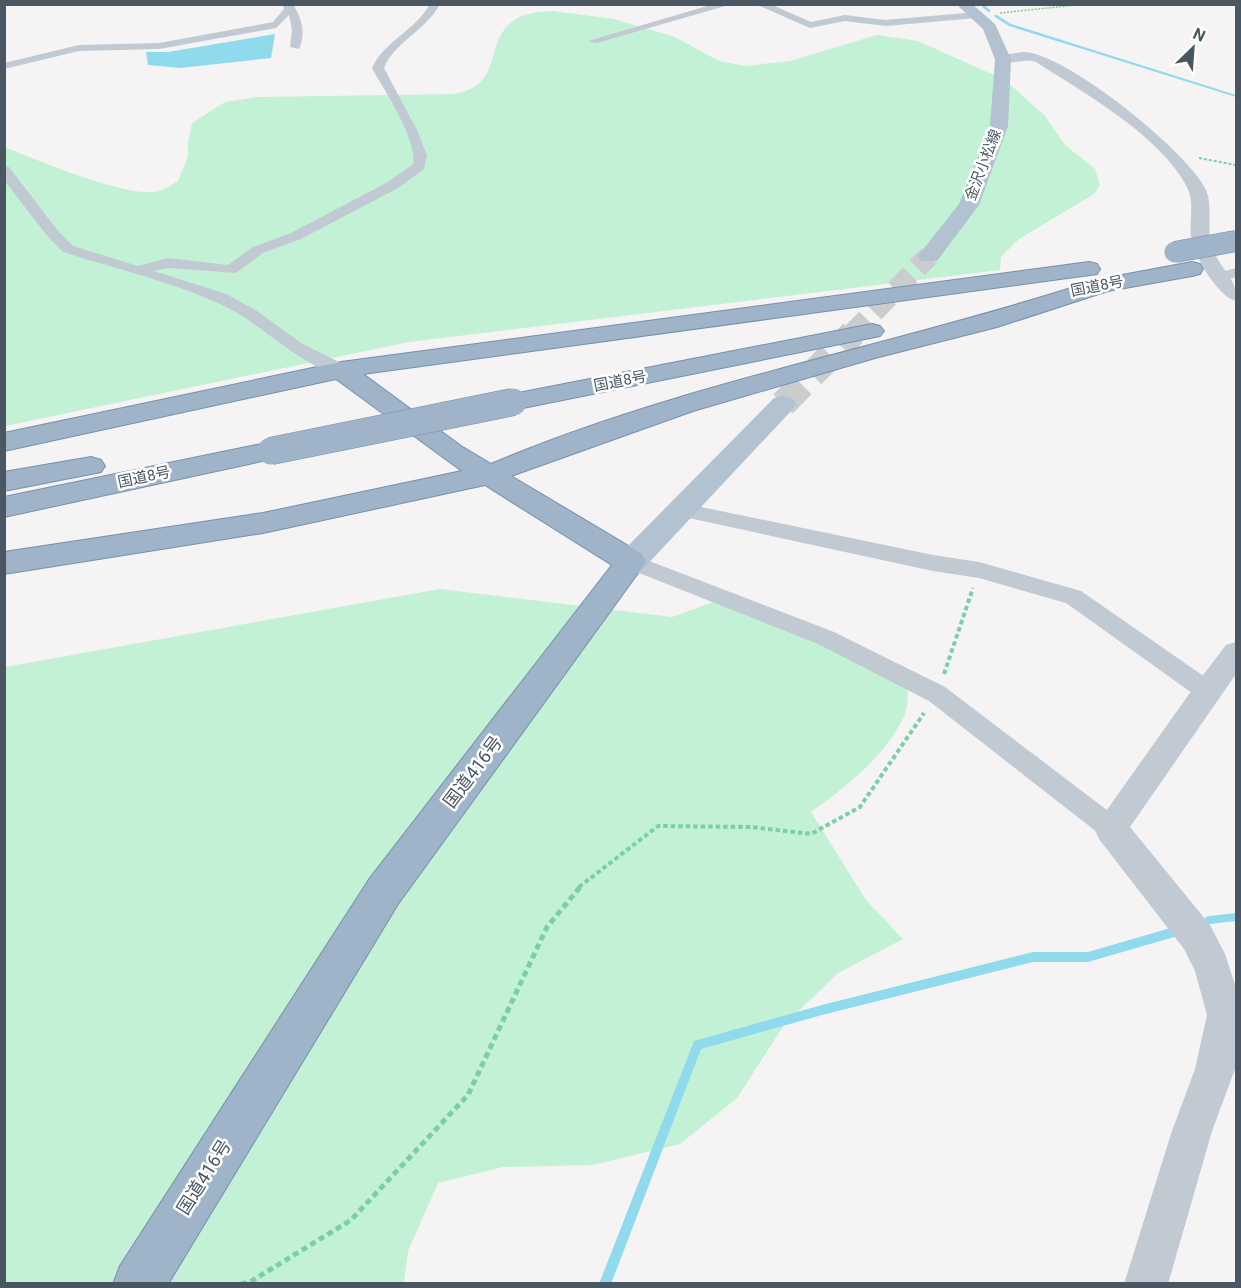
<svg xmlns="http://www.w3.org/2000/svg" width="1241" height="1288" font-family="Roboto,'Noto Sans JP',sans-serif">
	<rect width="100%" height="100%" fill="#f5f3f3"/>
	<!-- green -->
	<g fill="#c3f1d5">
		<path d="M553 11 614 19 675 37 719 61 745 66 790 61 877 35 918 41 1005 80 1045 116 1065 145 1095 169 1100 185 1094 194 1019 239 1001 257 1000 270 409 342 5 426 4 147C38 160 120 195 152 192 162 192 170 186 178 181L188 157V142L192 123 225 102 258 97 454 94C507 84 481 41 516 19 527 12 541 12 553 11Z"/>
		<path d="M440 589 672 617 719 600 908 677C907 688 909 705 905 714 886 756 847 786 811 812L866 900 903 939 838 973 784 1025 737 1098 680 1144 593 1165 503 1167 438 1183 408 1251 404 1283 5 1284V667Z"/>
	</g>
	<!-- water -->
	<polygon fill="#90daee" points="275,34 271,58 180,68 148,65 146,52 168,52"/>
	<g fill="none" stroke-linecap="round" stroke-linejoin="round">
		<!-- stream -->
		<g fill="#90daee" fill-rule="evenodd">
			<polygon points="983,4 990,10 990,12 988,12 979,4"/>
			<polygon points="995,15 997,15 1011,24 1236,95 1236,97 1009,26 995,17"/>
			<polygon points="1236,913 1236,921 1209,924 1206,923 1204,920 1206,917 1209,916"/>
			<polygon points="1174,927 1177,929 1179,932 1177,935 1174,937 1088,962 1033,962 822,1015 701,1049 611,1284 599,1284 694,1041 822,1005 1033,952 1088,952"/>
		</g>
		<!-- primary-tunnel-far1 -->
		<polyline stroke="#caccce" stroke-width="21" stroke-dasharray="21 10" stroke-linecap="butt" points="852,334 929,256"/>
		<!-- primary-tunnel -->
		<polyline stroke="#caccce" stroke-width="27" stroke-dasharray="27 14" stroke-linecap="butt" points="783,404 853,333"/>
		<defs>
			<g id="trunk">
				<path d="M1089 262 1097 264 1100 269 1097 274 363 374 461 446 491 464C677 385 879 349 1071 288L1074 284 1192 262 1200 264 1203 269 1200 274 1192 276 1108 291 997 327 875 358 693 411 511 476 642 554 646 562 398 904 168 1284H113L120 1266 370 878 612 565 485 485 263 533 4 574V552L263 513 462 471 336 379 4 451V433L341 362Z"/>
				<polygon points="872,324 880,326 884,331 880,336 513,410 504,408 500,402 504,396 513,394"/>
				<polygon points="271,442 281,445 285,451 281,457 4,517 4,497"/>
				<polygon points="91,457 101,460 105,466 101,472 4,491 4,472"/>
			</g>
		</defs>
		<!-- trunk casing -->
		<use href="#trunk" stroke="#7690ad" stroke-width="2"/>
		<!-- path-far3 -->
		<polyline stroke="#7ad0a6" stroke-width="1.5" stroke-dasharray="2 1.5" stroke-linecap="butt" points="1000,13 1086,4"/>
		<!-- path-far2 -->
		<polyline stroke="#7ad0a6" stroke-width="2" stroke-dasharray="3 2" stroke-linecap="butt" points="1199,158 1236,165"/>
		<!-- path-far1 -->
		<g stroke="#7ad0a6" stroke-width="4" stroke-dasharray="4.5 3" stroke-linecap="butt">
			<polyline points="944,674 973,588"/>
			<polyline points="579,887 658,826 751,827 811,834 860,807 924,713"/>
		</g>
		<!-- path -->
		<polyline stroke="#7ad0a6" stroke-width="5" stroke-dasharray="6 4" stroke-linecap="butt" points="241,1284 250,1282 351,1220 468,1095 547,927 581,886"/>
		<!-- minor -->
		<g fill="#c1cad2" fill-rule="evenodd">
			<path d="M283 4H293C302 19 306 33 299 49L290 47 292 30 289 15 276 28 159 49 79 51 4 69V63L79 45 159 43 273 22 284 9Z"/>
			<path d="M430 4H440C426 31 395 41 384 68L417 130 427 156 424 169 398 188 301 239 263 253 236 273 168 268 154 271 226 294 257 311 301 343 347 366 350 370 347 374C322 380 266 331 244 317 197 287 118 270 63 252L48 237 4 180V166L9 167 58 231 73 246 138 266 168 258 228 265 253 247 291 233 388 182 413 164C418 140 384 90 372 68 385 40 415 31 430 4Z"/>
			<polygon points="714,4 732,4 597,43 588,41"/>
			<polygon points="755,4 770,4 811,22 845,15 885,20 977,12 982,15 977,18 885,26 845,21 810,28"/>
			<polygon points="1236,268 1236,277 1219,282 1211,277 1214,274"/>
			<polygon points="682,503 933,555 979,562 1081,591 1215,684 1219,691 1215,698 1207,700 1199,698 1066,603 979,578 933,571 675,515 672,510 675,505"/>
			<polygon points="631,554 834,632 945,687 1120,820 1124,828 1120,836 1111,840 1102,836 929,701 818,644 624,567 621,562 624,557"/>
		</g>
		<!-- tertiary -->
		<g fill="#c1cad2" fill-rule="evenodd">
			<path d="M1023 52C1063 51 1189 152 1206 190 1214 209 1205 230 1213 249 1222 273 1236 274 1236 301 1218 297 1193 255 1191 236 1189 219 1195 203 1187 187 1160 135 1084 93 1036 62 1023 57 1006 68 996 59L998 56Z"/>
			<polygon points="1236,642 1236,674 1130,827 1210,925 1225,954 1236,988 1235,1069 1212,1131 1168,1284 1124,1284 1172,1131 1195,1069 1207,1015 1195,971 1184,949 1099,839 1094,828 1197,683 1226,645"/>
		</g>
		<!-- primary -->
		<g fill="#b3c2d1" fill-rule="evenodd">
			<polygon points="956,4 972,4 995,24 1011,59 1008,126 979,205 937,261 921,261 918,256 959,204 990,126 995,59 983,29"/>
			<polygon points="783,396 792,398 796,404 792,410 642,570 631,573 620,570 616,562 620,554 774,398"/>
		</g>
		<!-- trunk -->
		<use href="#trunk" fill="#9fb4c9" fill-rule="evenodd"/>
		<defs>
			<polyline id="trunk-bridge-far1" points="1175,252 1236,241"/>
			<polyline id="trunk-bridge" points="271,451 513,402"/>
		</defs>
		<!-- trunk-bridge-far1 casing -->
		<use href="#trunk-bridge-far1" stroke="#7690ad" stroke-width="22" stroke-linecap="butt"/>
		<!-- trunk-bridge casing -->
		<use href="#trunk-bridge" stroke="#7690ad" stroke-width="28" stroke-linecap="butt"/>
		<!-- trunk-bridge-far1 -->
		<use href="#trunk-bridge-far1" stroke="#9fb4c9" stroke-width="21"/>
		<!-- trunk-bridge -->
		<use href="#trunk-bridge" stroke="#9fb4c9" stroke-width="27"/>
	</g>
	<g text-anchor="middle" stroke-width="5" stroke-linejoin="round" paint-order="stroke">
		<!-- far-street labels -->
		<g font-size="15" fill="#4a5661" stroke="#fff">
			<text transform="translate(983 165) rotate(-69)" y="5">金沢小松線</text>
			<text transform="translate(1097 286) rotate(-11)" y="5">国道8号</text>
			<text transform="translate(620 381) rotate(-11)" y="5">国道8号</text>
			<text transform="translate(144 477) rotate(-12)" y="5">国道8号</text>
		</g>
		<!-- street labels -->
		<g font-size="18" fill="#4a5661" stroke="#fff">
			<text transform="translate(473 772) rotate(-53)" y="6">国道416号</text>
			<text transform="translate(204 1177) rotate(-58)" y="6">国道416号</text>
		</g>
	</g>
	<!-- border -->
	<rect width="1241" height="1288" fill="none" stroke="#4a5661" stroke-width="12"/>
	<!-- north arrow -->
	<g transform="translate(1193 48) rotate(25)" stroke="#ffffff" stroke-width="4.5" paint-order="stroke">
	<path d="M0-4.5L10 22L0 15L-10 22Z" fill="#4a5661"/>
	<text y="-9" font-size="16" font-weight="bold" text-anchor="middle" fill="#4a5661">N</text>
	</g>
</svg>
